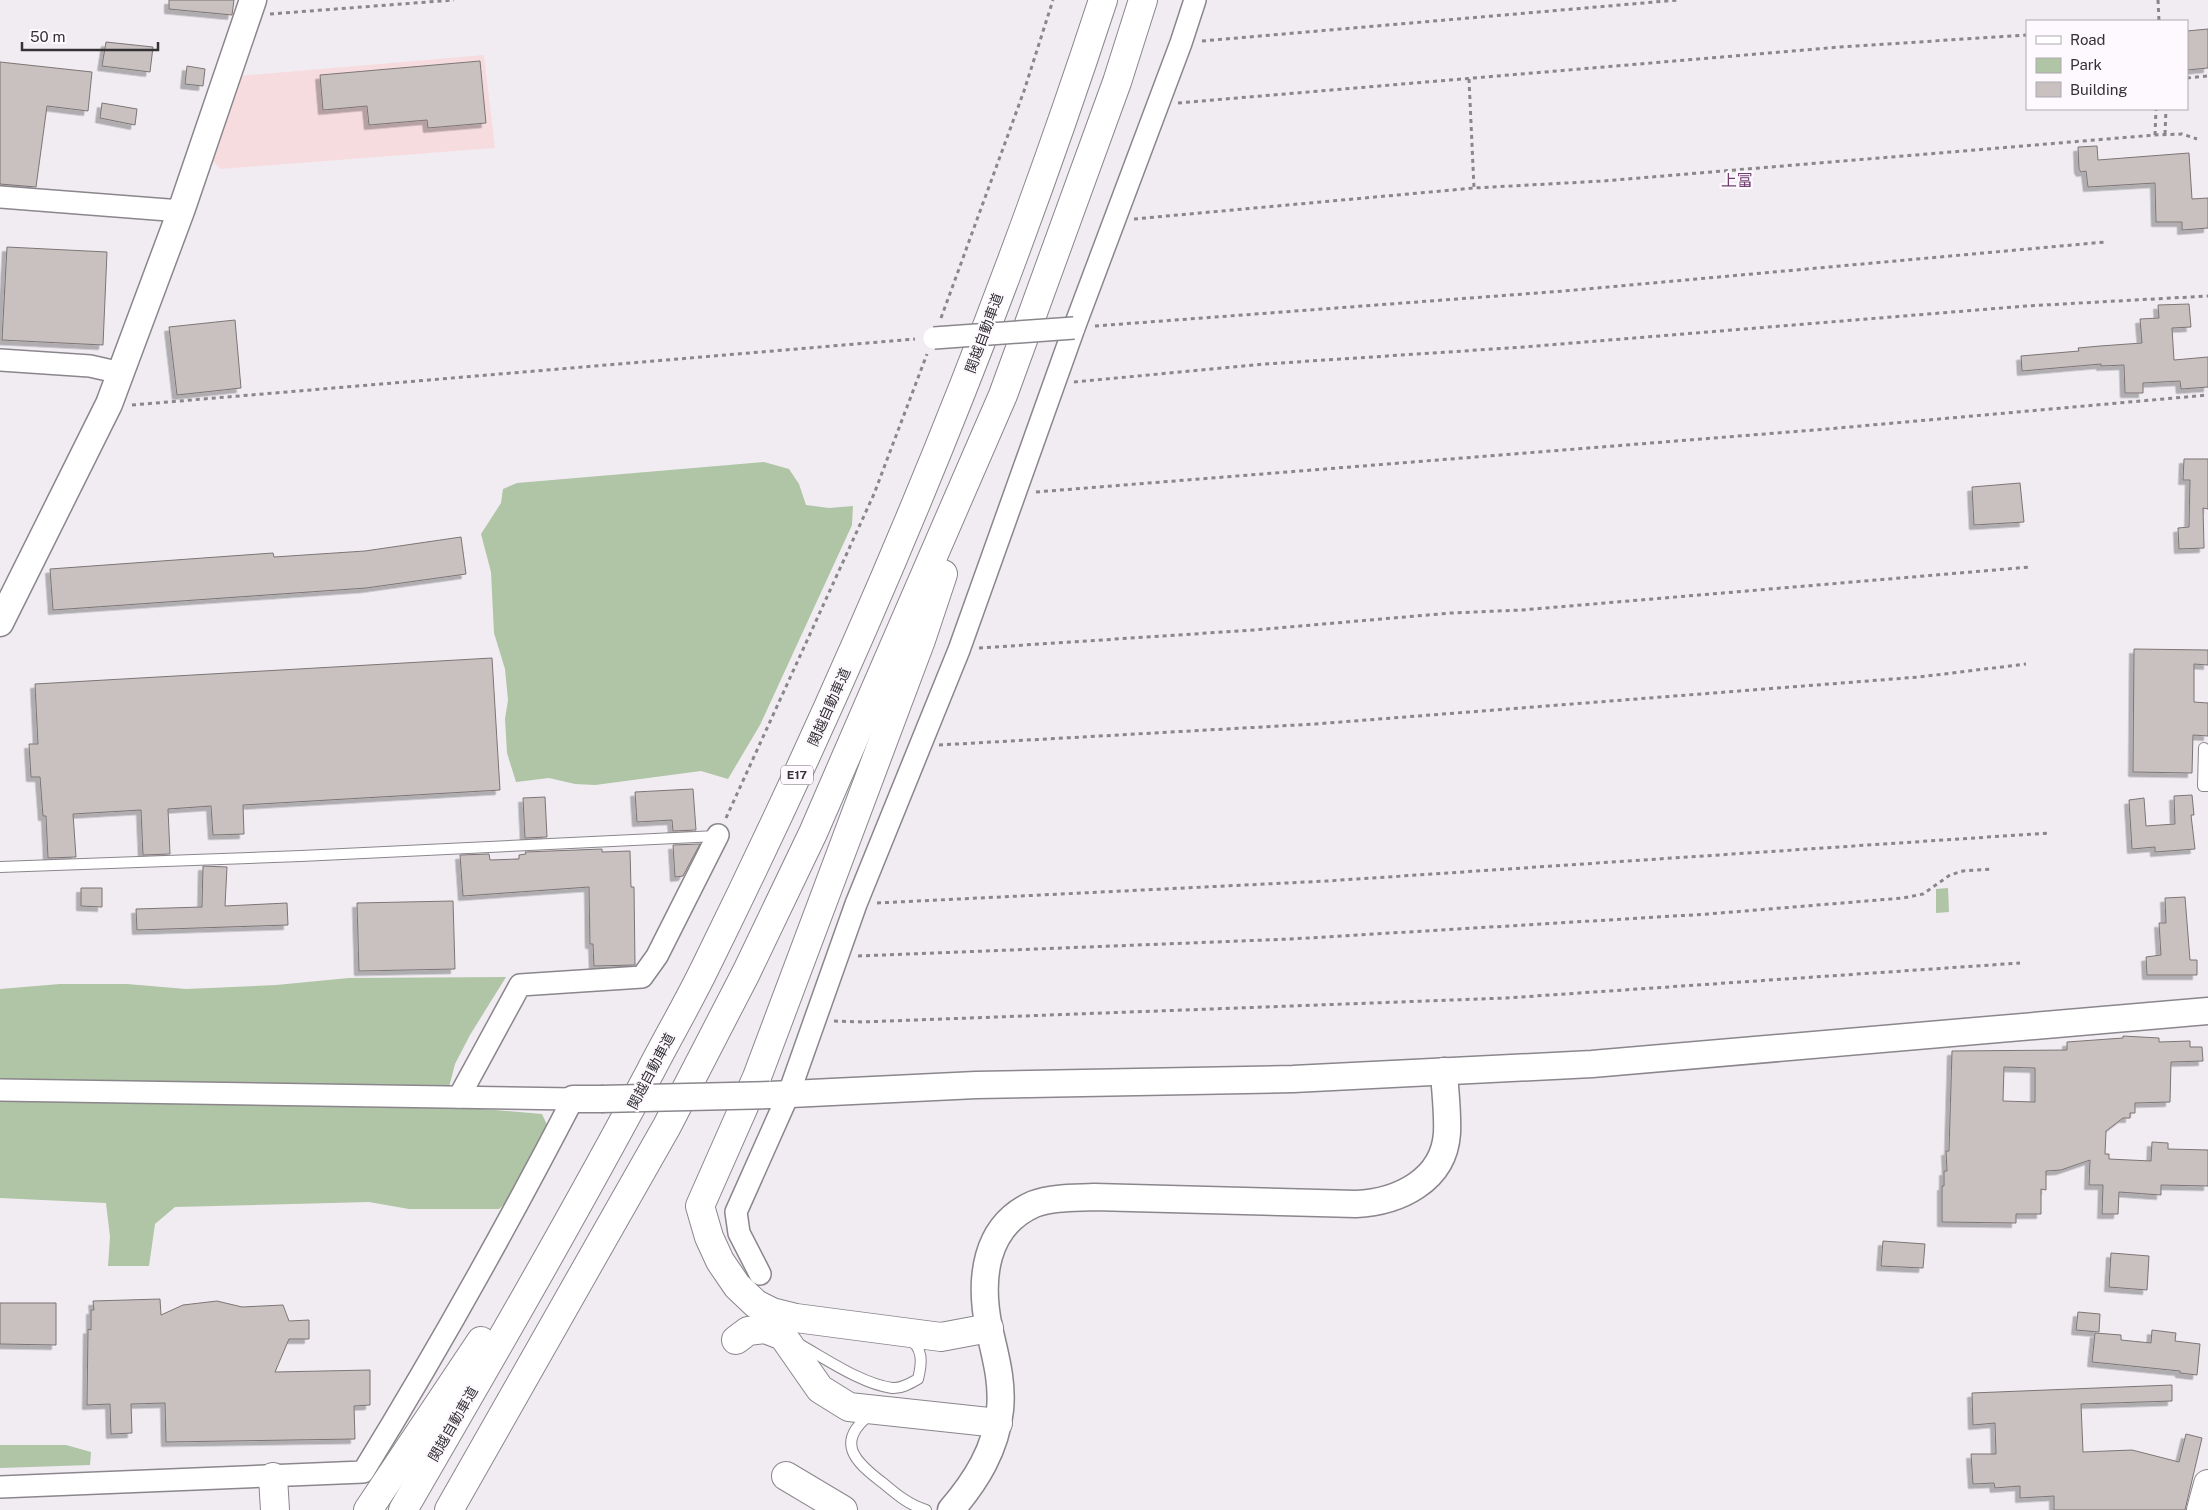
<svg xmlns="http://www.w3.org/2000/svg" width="2208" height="1510" font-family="'Public Sans','Noto Sans JP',sans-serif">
	<defs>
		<filter id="shadow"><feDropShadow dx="-4.5" dy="4.5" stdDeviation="0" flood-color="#0004"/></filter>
	</defs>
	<rect width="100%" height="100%" fill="#f0ecf2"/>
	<!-- industrial -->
	<polygon fill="#f7dcdf" points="484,55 495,148 220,169 212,160 238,76"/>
	<!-- green -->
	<g fill="#b0c4a6">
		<polygon points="764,462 789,469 799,484 806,505 829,508 853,506 852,525 760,725 728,779 701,771 595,785 575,784 549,778 516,782 507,753 505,719 508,700 505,669 494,633 491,572 481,534 501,503 503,489 517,483"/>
		<polygon points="1948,888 1949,912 1936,913 1936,889"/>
		<polygon points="506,977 470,1035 455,1064 446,1099 483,1109 542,1114 548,1127 511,1198 499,1209 409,1209 369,1202 175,1207 155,1224 149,1266 108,1266 110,1237 106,1203 0,1198 0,989 60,984 127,984 186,989 276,985 349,978"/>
		<polygon points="0,1445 66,1445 91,1452 90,1465 0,1468"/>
	</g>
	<!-- building -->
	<g fill="#c9c0c0" stroke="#7d7575" fill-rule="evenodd" filter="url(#shadow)">
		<polygon points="169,0 234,0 232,15 169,9"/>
		<polygon points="2208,29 2208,68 2187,70 2187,31"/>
		<polygon points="106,42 153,47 150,72 102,66"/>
		<polygon points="480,61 486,123 428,128 427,120 369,125 367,106 323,110 320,75"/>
		<polygon points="0,62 92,72 88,111 47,106 36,187 0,184"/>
		<polygon points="187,66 205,69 203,86 185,84"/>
		<polygon points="102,103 137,109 135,125 100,118"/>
		<polygon points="2097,146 2098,160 2189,153 2192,199 2208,198 2208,228 2182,230 2182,222 2156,222 2155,183 2088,187 2086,171 2081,172 2079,169 2078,147"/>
		<polygon points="7,247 107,252 103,345 2,340"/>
		<polygon points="2189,304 2191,327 2172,328 2174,360 2208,357 2208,387 2181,389 2180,381 2143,383 2143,393 2125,393 2124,365 2101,366 2101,364 2022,371 2021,356 2079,351 2078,348 2100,346 2142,343 2140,319 2159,318 2158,305"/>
		<polygon points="235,320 241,388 177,395 169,327"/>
		<polygon points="2184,459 2208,459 2208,509 2203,508 2204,548 2179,549 2178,528 2189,527 2190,480 2183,480"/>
		<polygon points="2020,483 2024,522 1974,525 1972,487"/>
		<polygon points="461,537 466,574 366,588 53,610 50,569 273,553 274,557 365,551"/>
		<polygon points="2134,649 2208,650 2208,665 2194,664 2194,702 2208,703 2208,736 2193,735 2192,773 2133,772"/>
		<polygon points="492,658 500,790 243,805 244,834 213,835 211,806 168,809 170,854 143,855 141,810 73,814 76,857 48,858 46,816 43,816 40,777 31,777 29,744 38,744 35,684"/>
		<polygon points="693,789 696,830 673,831 672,820 637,822 635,792"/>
		<polygon points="2192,795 2194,815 2191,815 2195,849 2155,852 2155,847 2132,849 2129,800 2144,798 2146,826 2175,824 2174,796"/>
		<polygon points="545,797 547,837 525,838 523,798"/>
		<polygon points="700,844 683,876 675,877 673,845"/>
		<polygon points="602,849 602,852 630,851 631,887 634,887 635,965 594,966 593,944 590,944 589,887 463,896 460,855 489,854 490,860 519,859 519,855 526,854 525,852"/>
		<polygon points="203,866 227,867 225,906 287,903 288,925 137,930 136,909 202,907"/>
		<polygon points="81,888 102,888 102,907 81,906"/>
		<polygon points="2185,897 2190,960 2197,960 2197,975 2147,975 2146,957 2161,955 2159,923 2166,923 2165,898"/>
		<polygon points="453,901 455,969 359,971 357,903"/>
		<path d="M2123 1036 2159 1038V1042L2190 1041V1047H2202L2203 1061 2171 1062 2170 1102 2135 1103V1113H2130V1118H2123L2106 1131 2105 1154H2109V1159L2151 1161 2152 1142 2168 1143V1149L2208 1150V1186L2161 1185V1195L2119 1192 2118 1214H2102L2103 1185H2089L2090 1160 2061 1170 2046 1171V1190L2041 1189V1214H2016V1223L1942 1222V1186H1944V1171H1947L1946 1151H1949L1952 1051 2067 1050V1042L2123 1038ZM2004 1067 2035 1068V1102L2003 1101Z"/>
		<polygon points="1883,1241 1925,1244 1923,1268 1881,1266"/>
		<polygon points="2111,1253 2149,1256 2147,1290 2109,1287"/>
		<polygon points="160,1299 161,1315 183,1305 217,1301 242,1307 283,1305 289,1321 309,1320 309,1339 289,1339 275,1372 370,1370 370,1405 354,1406 355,1439 166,1442 165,1403 131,1404 132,1433 111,1434 110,1404 87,1405 88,1329 91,1330 91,1310 94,1310 93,1301"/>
		<polygon points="0,1303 56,1303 56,1345 0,1344"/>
		<polygon points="2078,1312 2100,1314 2099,1332 2076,1330"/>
		<polygon points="2152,1330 2176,1333 2175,1341 2200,1344 2197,1375 2180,1373 2180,1371 2092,1362 2095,1333 2121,1335 2121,1340 2151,1343"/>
		<polygon points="2172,1385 2172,1401 2081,1404 2083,1452 2132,1450 2179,1462 2186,1434 2202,1438 2185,1510 2054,1510 2054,1496 2020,1498 2020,1486 1995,1488 1994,1483 1973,1484 1971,1454 1996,1454 1995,1423 1973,1425 1972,1393"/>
	</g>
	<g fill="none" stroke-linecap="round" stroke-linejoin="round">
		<defs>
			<g id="service">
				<polyline points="2204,748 2203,786 2208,786"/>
				<polyline points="0,867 301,856 717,836"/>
				<path d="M799 1344C826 1359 862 1384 892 1388 901 1389 911 1383 918 1379 922 1363 924 1347 907 1338"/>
				<path d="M871 1414C834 1442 855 1462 883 1483 896 1494 909 1505 926 1510"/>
			</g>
			<g id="minor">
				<polyline points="0,197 181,211"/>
				<polyline points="0,360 90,366 121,373"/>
				<path d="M0 1090 573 1099C507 1226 438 1350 363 1472L0 1487"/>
				<polyline points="459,1097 520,985 642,977 657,956 718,835"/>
				<polyline points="760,1274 739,1233 736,1212 789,1093 856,904 959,650 1074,328 1181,43 1195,0"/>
			</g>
			<g id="tertiary">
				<polyline points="0,623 109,404 181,211 253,0"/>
				<polyline points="770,1095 976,1085 1293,1079 1592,1064 2208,1011"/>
				<polyline points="573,1099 601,1099"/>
				<path d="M951 1510C976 1481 996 1449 1000 1410 1003 1381 995 1355 989 1328 979 1280 984 1226 1034 1204 1053 1197 1075 1198 1094 1197L1356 1204C1398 1202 1444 1181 1447 1133 1448 1113 1445 1091 1444 1071"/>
			</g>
			<polyline id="primary" points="2201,1510 2208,1484"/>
			<g id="motorway">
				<polyline points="943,574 921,640 757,1077 700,1206 709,1237 720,1261 737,1286 756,1304 772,1312 796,1318 941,1337 989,1328"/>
				<polyline points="736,1340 748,1331 765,1329 783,1336 820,1389 849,1407 998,1423"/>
				<polyline points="786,1476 843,1510"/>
				<polyline points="273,1477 275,1510"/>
				<polyline points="368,1510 481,1341"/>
				<path d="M403 1510C487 1365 571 1220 650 1072 668 1037 688 1003 705 968 860 654 994 333 1103 0"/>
				<polyline points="449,1510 667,1126 746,973 813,833 1003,395 1117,82 1143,0"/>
			</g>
		</defs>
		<!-- service casing -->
		<use href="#service" stroke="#8a868c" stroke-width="12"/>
		<!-- minor casing -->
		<use href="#minor" stroke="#8a868c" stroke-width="24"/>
		<!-- tertiary casing -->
		<use href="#tertiary" stroke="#8a868c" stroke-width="29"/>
		<!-- primary casing -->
		<use href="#primary" stroke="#8a868c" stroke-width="30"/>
		<!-- motorway casing -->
		<use href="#motorway" stroke="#8a868c" stroke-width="30"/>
		<!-- path -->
		<g stroke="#8a878b" stroke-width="3" stroke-dasharray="4 4" stroke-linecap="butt">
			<polyline points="2158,0 2159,21"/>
			<polyline points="270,14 454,0"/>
			<polyline points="1202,41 1678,0"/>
			<polyline points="2187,78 2208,76"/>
			<polyline points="1469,79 1474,188"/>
			<polyline points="1178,103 1840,47 2027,35"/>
			<polyline points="2165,134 2166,109"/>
			<polyline points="2155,135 2156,109"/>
			<polyline points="1134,219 1474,188 1603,181 2155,135 2182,134 2197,139"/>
			<polyline points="941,318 1024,91 1053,0"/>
			<polyline points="1095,326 1564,291 2105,242"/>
			<polyline points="1074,382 1265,364 1524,347 2026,306 2208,296"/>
			<polyline points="132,405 915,339"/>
			<polyline points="1036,492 1827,429 2208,395"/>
			<polyline points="979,648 1254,630 1451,613 1522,610 2030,567"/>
			<polyline points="939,745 1315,724 1919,677 2026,664"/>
			<polyline points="726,818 874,494 927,354"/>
			<polyline points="877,903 1327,881 2049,833"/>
			<polyline points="858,956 1291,939 1708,914 1903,898 1923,894 1950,875 1963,871 1993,869"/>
			<polyline points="834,1021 862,1022 1506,998 2020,963"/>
		</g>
		<!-- service -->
		<use href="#service" stroke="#fff" stroke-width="10"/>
		<!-- minor -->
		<use href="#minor" stroke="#fff" stroke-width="21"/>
		<!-- tertiary -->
		<use href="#tertiary" stroke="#fff" stroke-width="26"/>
		<!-- primary -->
		<use href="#primary" stroke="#fff" stroke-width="28"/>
		<!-- motorway -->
		<use href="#motorway" stroke="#fff" stroke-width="28"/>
		<defs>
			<polyline id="minor-bridge" points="934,338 1074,328"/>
			<polyline id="tertiary-bridge" points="601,1099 770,1095"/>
		</defs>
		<!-- minor-bridge casing -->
		<use href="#minor-bridge" stroke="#8a868c" stroke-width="24" stroke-linecap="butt"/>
		<!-- tertiary-bridge casing -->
		<use href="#tertiary-bridge" stroke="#8a868c" stroke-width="29" stroke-linecap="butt"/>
		<!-- minor-bridge -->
		<use href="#minor-bridge" stroke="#fff" stroke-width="21"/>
		<!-- tertiary-bridge -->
		<use href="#tertiary-bridge" stroke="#fff" stroke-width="26"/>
	</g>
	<g text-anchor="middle" stroke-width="4.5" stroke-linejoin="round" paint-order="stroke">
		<!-- shield labels -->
		<rect fill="#fdf9ff" stroke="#706e72" stroke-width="1" x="781" y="765.5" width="32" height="19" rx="4"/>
		<g font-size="12" font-weight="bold" fill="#343235">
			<text x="797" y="779">E17</text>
		</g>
		<!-- street labels -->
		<g font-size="14" fill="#343235" stroke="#fdf9ff">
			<text transform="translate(984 333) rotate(-70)" y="5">関越自動車道</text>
			<text transform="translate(829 707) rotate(-66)" y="5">関越自動車道</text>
			<text transform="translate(651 1071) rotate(-62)" y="5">関越自動車道</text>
			<text transform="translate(453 1424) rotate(-60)" y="5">関越自動車道</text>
		</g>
		<!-- quarter labels -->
		<g font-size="16" fill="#723e70" stroke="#fdf9ff">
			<text x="1737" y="186">上富</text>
		</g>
	</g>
	<!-- legend -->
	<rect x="2026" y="20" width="162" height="90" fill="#fdf9ff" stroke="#ada9ae"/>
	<rect x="2036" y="36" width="25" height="8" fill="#ffffff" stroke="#ada9ae"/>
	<text x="2070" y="45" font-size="15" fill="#343235">Road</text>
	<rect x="2036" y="58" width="25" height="15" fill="#b0c4a6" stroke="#ada9ae"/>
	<text x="2070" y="70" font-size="15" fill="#343235">Park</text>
	<rect x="2036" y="82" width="25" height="15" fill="#c9c0c0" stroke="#ada9ae"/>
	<text x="2070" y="95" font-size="15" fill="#343235">Building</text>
	<!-- scale -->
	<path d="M22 42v8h136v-8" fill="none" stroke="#343235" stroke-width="2.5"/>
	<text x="30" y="42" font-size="15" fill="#343235" stroke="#fdf9ff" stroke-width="4" paint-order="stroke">50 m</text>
</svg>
